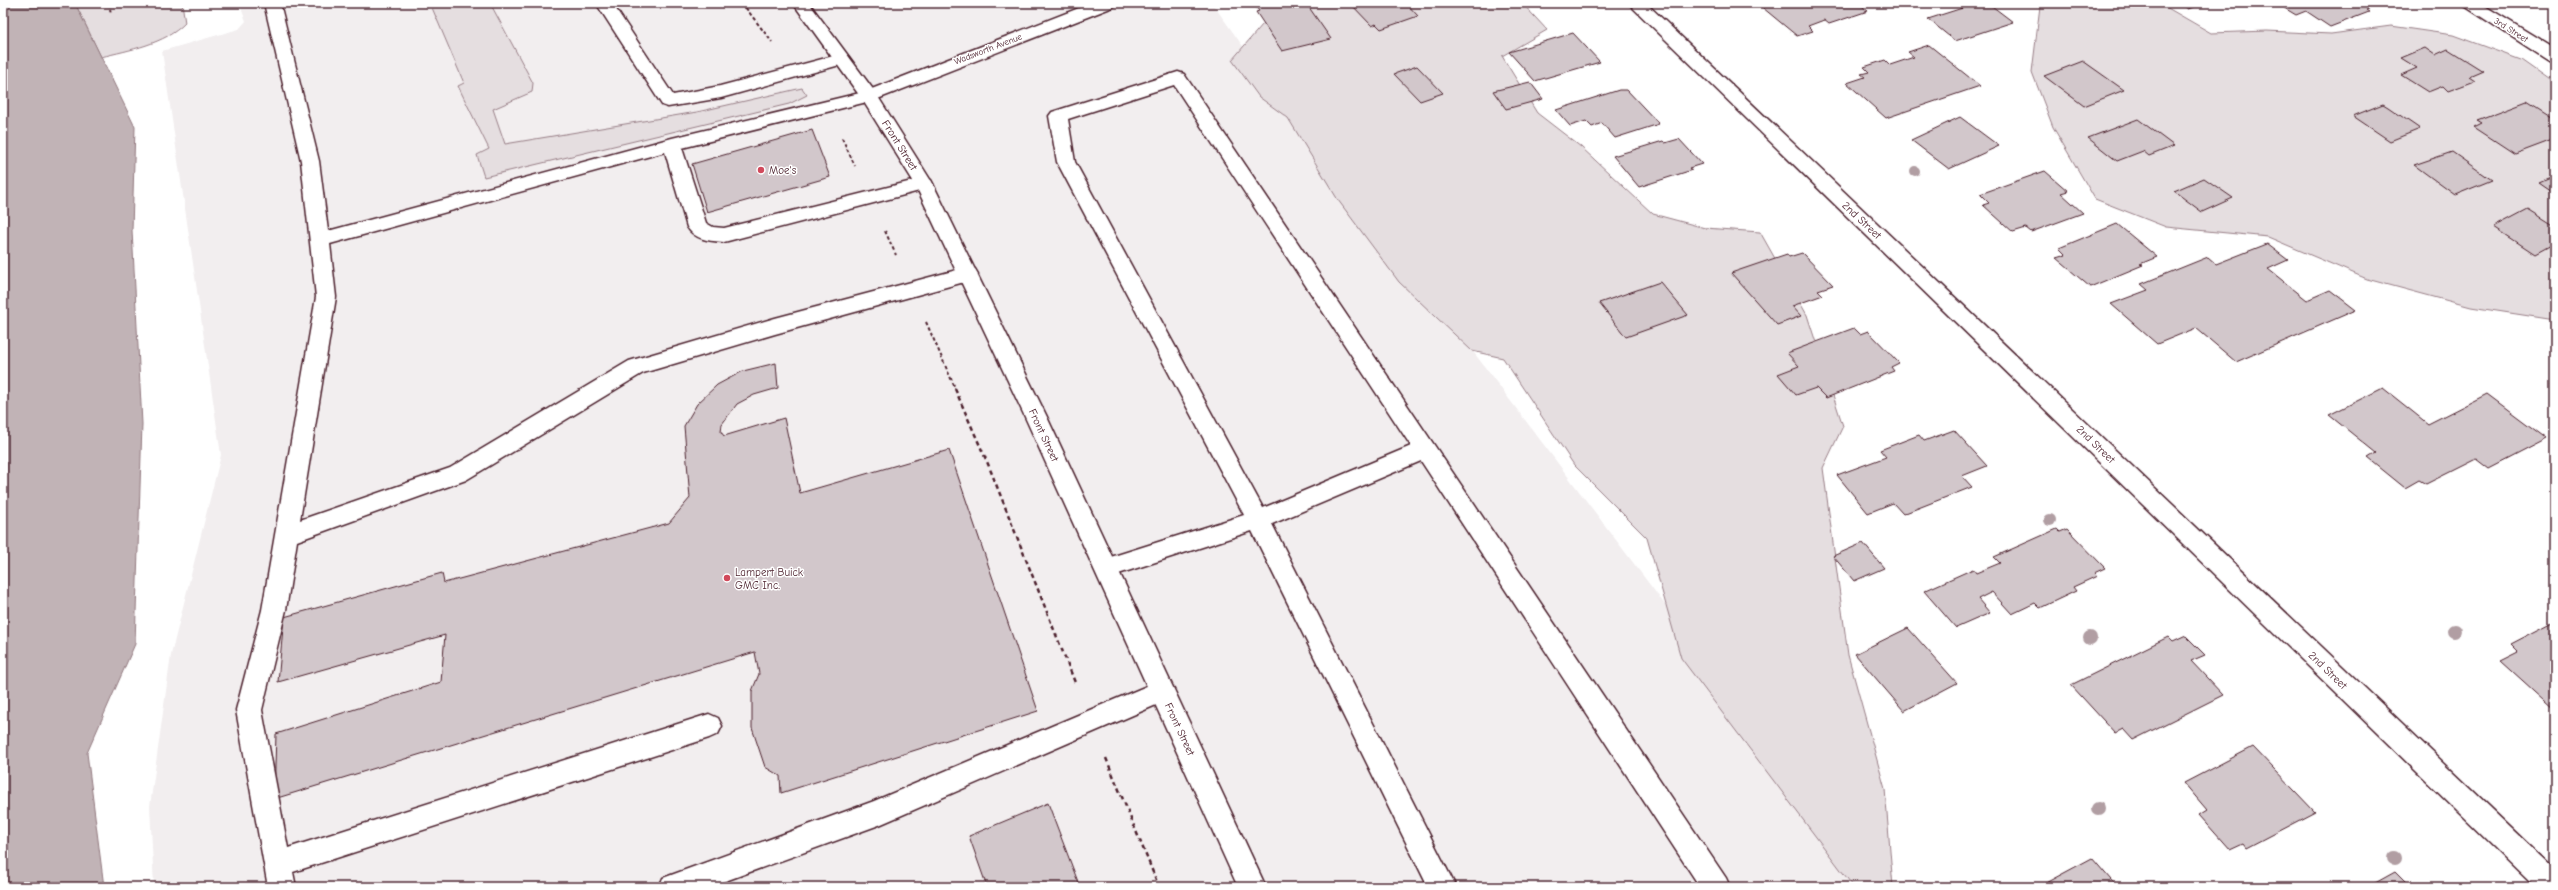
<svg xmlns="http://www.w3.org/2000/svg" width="2558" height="890" font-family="'Comic Neue',sans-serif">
	<rect width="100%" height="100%" fill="#fff"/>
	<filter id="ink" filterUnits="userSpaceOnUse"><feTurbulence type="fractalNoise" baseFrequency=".025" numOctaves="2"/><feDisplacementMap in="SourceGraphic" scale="8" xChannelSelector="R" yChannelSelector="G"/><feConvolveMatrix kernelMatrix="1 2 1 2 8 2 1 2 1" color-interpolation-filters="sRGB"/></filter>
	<g filter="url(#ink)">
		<!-- built -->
		<polygon fill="#f2eeef" points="239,3 1212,3 1262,73 1879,887 154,887 150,806 171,655 221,455 162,51 239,29 246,21"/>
		<!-- green -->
		<g fill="#e5dee0" stroke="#987e86">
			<path d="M75 3H182L185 23C165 44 129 50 101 57Z"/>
			<polygon points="430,3 490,3 533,83 532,92 493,109 505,144 697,112 802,88 807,95 789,104 484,177 477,155 489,149 458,86 464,83"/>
			<polygon points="1281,3 1522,3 1547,30 1502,56 1537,113 1581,147 1653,214 1705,228 1760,232 1807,315 1843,426 1823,468 1848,655 1885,789 1893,887 1853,886 1681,658 1647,538 1574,465 1503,358 1472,351 1399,282 1338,200 1288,118 1259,97 1232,60"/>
			<polygon points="2030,3 2159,3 2211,33 2267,31 2331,34 2391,26 2453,35 2521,60 2555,84 2555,320 2471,307 2367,279 2268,237 2166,227 2095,199 2053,127 2032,72 2040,6"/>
		</g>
		<!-- water -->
		<polygon fill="#c1b3b6" stroke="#91787e" points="3,3 75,3 135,127 132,230 142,424 135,644 87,753 104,887 3,887"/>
		<!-- building -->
		<g fill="#d2c7cb" stroke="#4a1f2b">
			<polygon points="1253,3 1306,3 1331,39 1282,51 1256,12 1259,11"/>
			<polygon points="1350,3 1406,3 1418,16 1381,29 1376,24 1372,26"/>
			<polygon points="1757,3 1858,3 1868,11 1829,24 1824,20 1808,26 1813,31 1797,36"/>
			<polygon points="1978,3 1988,3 2013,22 1955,41 1928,19"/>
			<polygon points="2180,3 2205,3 2188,9"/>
			<polygon points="2290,3 2384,3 2366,10 2369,12 2330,27 2306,11 2296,15 2281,6"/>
			<polygon points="1573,33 1600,62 1535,81 1509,52"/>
			<polygon points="1929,45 1980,86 1886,118 1847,83 1865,77 1861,74 1869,72 1864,67 1885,60 1890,65 1914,57 1908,52"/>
			<polygon points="2425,48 2435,55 2448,49 2483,71 2469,77 2475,81 2448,91 2443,86 2428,92 2401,75 2417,68 2401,58"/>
			<polygon points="2083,61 2124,90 2084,106 2044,76"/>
			<polygon points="1417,66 1443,93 1420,101 1394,74"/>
			<polygon points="1530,82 1543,99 1506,109 1493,91"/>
			<polygon points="1619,90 1627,90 1659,124 1615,138 1602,123 1592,127 1586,121 1570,126 1556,110"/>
			<polygon points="2527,101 2555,119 2555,139 2515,154 2474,127 2482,123 2477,120"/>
			<polygon points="2383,104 2388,107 2420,129 2390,141 2353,116"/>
			<polygon points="1960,117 1999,146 1949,169 1911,140"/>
			<polygon points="2138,119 2174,146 2149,156 2143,151 2117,161 2088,138"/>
			<polygon points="812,130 830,177 707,212 692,164"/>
			<polygon points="1679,139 1702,164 1689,168 1692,170 1639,187 1613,156 1663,141 1665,143"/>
			<polygon points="2452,152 2492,180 2455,195 2414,165"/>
			<polygon points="2045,171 2068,191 2061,193 2083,213 2031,232 2026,228 2013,232 1983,205 1989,203 1980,194"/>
			<polygon points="2555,176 2555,194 2539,183"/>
			<polygon points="2204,178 2233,198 2202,212 2174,191"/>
			<polygon points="2528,209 2555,226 2555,243 2535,254 2494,227"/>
			<polygon points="2117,224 2157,257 2140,264 2143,265 2090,287 2056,258 2066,255 2059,248"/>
			<polygon points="2267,244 2288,260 2268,269 2307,300 2330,290 2356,310 2236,362 2196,328 2157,344 2111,304 2148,290 2141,284 2208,257 2216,264"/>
			<polygon points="1802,253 1833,285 1818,290 1823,295 1792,306 1801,316 1777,325 1731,273 1787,254 1789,257"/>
			<polygon points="1660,282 1688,315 1626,337 1599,303"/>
			<polygon points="1854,328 1860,334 1868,331 1899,363 1891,367 1894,371 1826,398 1816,388 1796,395 1778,374 1799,366 1787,353"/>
			<polygon points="776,363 778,388 754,395 737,404 722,424 721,432 724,436 784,418 800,493 949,450 1038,711 781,793 780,776 765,767 752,728 752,691 759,674 755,652 274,799 276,734 441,682 445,635 278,682 284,617 442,573 444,583 669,523 690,498 684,426 697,404 717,385 743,371"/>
			<polygon points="2383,388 2428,424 2487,394 2547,439 2489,469 2476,459 2426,484 2419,480 2405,488 2368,458 2376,453 2329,415"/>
			<polygon points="1954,430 1987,466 1962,476 1972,487 1903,514 1893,503 1868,513 1837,475 1886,457 1880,450 1919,435 1924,441"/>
			<polygon points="2057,529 2060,532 2067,529 2105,568 2094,573 2097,576 2073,587 2076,591 2040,608 2035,603 2012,614 1992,592 1978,599 1990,613 1956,628 1924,591 1973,569 1976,573 2000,563 1994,557"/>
			<polygon points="1863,543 1884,568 1854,581 1833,556"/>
			<polygon points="2555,621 2555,710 2501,661 2519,652 2511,644"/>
			<polygon points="1908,628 1957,683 1904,711 1855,654"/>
			<polygon points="2186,636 2205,655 2191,661 2223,695 2133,740 2123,729 2115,733 2071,685 2168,637 2173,642"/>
			<polygon points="2253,747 2315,812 2246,848 2243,844 2230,850 2199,815 2207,810 2184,783"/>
			<polygon points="1048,803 1080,887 987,887 969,836"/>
			<polygon points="2092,858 2117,887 2038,887"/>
			<polygon points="2395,872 2410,887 2368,887"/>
		</g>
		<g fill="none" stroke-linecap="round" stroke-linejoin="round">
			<defs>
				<g id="minor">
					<path d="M264 3H280L319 161 328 231 672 138 864 92 1092 3H1115L1113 7 875 100 682 148 706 223 713 227 724 228 924 178 931 180 933 184 931 188 724 242C710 241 695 240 687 227L665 152 330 244 336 297 300 520 450 468 629 361 775 318 968 267 975 269 978 274 975 279 968 281 775 334 643 373 466 480 297 541 286 610 262 710 288 848 709 714 718 718 722 726 718 734 709 738 293 872 296 887H268L236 710 262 610 316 297 301 161Z"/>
					<polygon points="596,3 612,3 673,95 720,86 841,54 847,55 850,59 847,63 721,98 668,107 662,105"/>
					<polygon points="2460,3 2480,3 2555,49 2555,62 2549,61"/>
					<path d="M1178 72 1184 74 1726 878 1730 887H1700L1421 461 1272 524 1456 887H1428L1252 531 1106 578 1098 575 1094 568 1098 561 1244 515 1057 162 1049 116 1052 112ZM1174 85 1411 446 1263 508 1075 162 1068 119Z"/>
					<polygon points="1161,680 1170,683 1173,691 1170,699 879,825 709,887 659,887 663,878 874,801"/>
				</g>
				<g id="major">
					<polygon points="793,3 809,3 875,92 933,184 1047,417 1266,887 1238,887 1025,417 915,184 862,99"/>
					<polygon points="1628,3 1646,3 2555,869 2555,887 2535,887"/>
				</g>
			</defs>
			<!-- minor casing -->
			<use href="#minor" stroke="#4a1f2b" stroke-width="3"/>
			<!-- major casing -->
			<use href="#major" stroke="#4a1f2b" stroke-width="3"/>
			<!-- path-far1 -->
			<g stroke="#4a1f2b" stroke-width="2" stroke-dasharray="3.5 2.5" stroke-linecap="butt">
				<polyline points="109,3 111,14"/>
				<polyline points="742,3 772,42"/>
				<polyline points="842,138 855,166"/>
				<polyline points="885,231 896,255"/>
				<polyline points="926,322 956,390"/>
			</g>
			<!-- path -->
			<g stroke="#4a1f2b" stroke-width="2.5" stroke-dasharray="4.5 3.5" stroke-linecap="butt">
				<polyline points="955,389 988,464 1076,685"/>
				<polyline points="1106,758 1159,887"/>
			</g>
			<!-- minor -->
			<use href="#minor" fill="#fff" fill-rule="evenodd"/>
			<!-- major -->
			<use href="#major" fill="#fff" fill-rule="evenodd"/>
		</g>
		<!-- trees -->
		<g fill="#b19ea3">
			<circle cx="1915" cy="171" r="5"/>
			<circle cx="2050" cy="520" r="6"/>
			<circle cx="2454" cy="631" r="7"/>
			<circle cx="2090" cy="638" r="7"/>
			<circle cx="2098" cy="809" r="7"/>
			<circle cx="2395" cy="858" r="7"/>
		</g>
	</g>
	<!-- markers -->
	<g fill="#d1495b" stroke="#fff" stroke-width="1.5">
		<circle cx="761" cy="170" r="4"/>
		<circle cx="727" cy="578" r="4"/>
	</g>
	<g text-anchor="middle" stroke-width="3" stroke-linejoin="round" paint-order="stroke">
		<!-- far-street labels -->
		<g font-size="9" fill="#4a1f2b" stroke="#fff">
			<text transform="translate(2511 30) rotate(32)" y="3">3rd Street</text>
			<text transform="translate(988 49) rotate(-21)" y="3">Wadsworth Avenue</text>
		</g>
		<!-- street labels -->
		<g font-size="11" fill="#4a1f2b" stroke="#fff">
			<text transform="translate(900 145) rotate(58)" y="4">Front Street</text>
			<text transform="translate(1862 220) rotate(43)" y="4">2nd Street</text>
			<text transform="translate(1044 435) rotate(65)" y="4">Front Street</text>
			<text transform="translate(2096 444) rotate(44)" y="4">2nd Street</text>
			<text transform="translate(2328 670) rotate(44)" y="4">2nd Street</text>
			<text transform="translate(1180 729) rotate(65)" y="4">Front Street</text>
		</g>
		<!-- poi labels -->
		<g font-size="11" fill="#4a1f2b" stroke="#fff" text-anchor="start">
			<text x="769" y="174">Moe's</text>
			<text x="735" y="576">Lampert Buick<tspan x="735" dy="13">GMC Inc.</tspan></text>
		</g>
	</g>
	<!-- margin -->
	<rect width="2558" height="890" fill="none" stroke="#fff" stroke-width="16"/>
	<rect x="8" y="8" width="2542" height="874" fill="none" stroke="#4a1f2b" stroke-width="1.5" filter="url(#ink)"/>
</svg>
